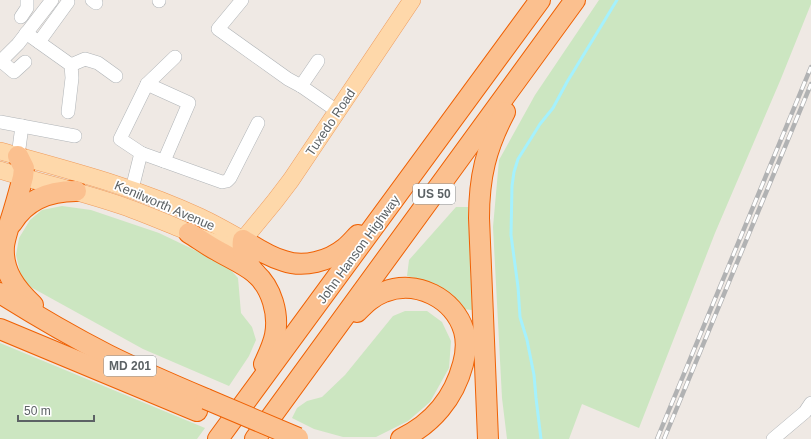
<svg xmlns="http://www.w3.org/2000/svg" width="811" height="439" font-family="Arial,sans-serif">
	<rect width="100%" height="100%" fill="#efe9e4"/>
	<!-- green -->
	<g fill="#cce6c1">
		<polygon points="599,0 811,0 811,4 780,81 715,233 639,428 582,404 569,439 507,439 502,398 493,227 499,160 535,95"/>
		<polygon points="62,206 91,210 159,233 226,265 238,278 241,313 252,327 256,340 249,356 229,386 143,349 27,285 21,276 16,255 19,238 30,220 42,210"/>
		<polygon points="456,207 468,207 472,310 462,309 425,281 407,276 409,260"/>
		<polygon points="405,311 427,311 442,322 451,341 449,368 430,402 408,421 376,437 343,437 314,429 292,418 297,408 307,401 322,397 345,375 393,316"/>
		<polygon points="0,343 205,428 197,439 0,439"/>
	</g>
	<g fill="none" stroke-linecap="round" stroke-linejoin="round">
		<!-- stream -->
		<polyline stroke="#a5f1fd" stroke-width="3" points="541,439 536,398 534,375 527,340 520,317 518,287 511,235 512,186 514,172 518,159 530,140 540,124 553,108 567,82 617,0"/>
		<defs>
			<g id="minor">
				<polyline points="92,0 96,3"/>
				<polyline points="159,0 159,1"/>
				<polyline points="242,0 218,29 288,79 301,86 337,111"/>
				<polyline points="21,17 27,8 27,0"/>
				<polyline points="26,33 71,65 72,78 68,112"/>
				<polyline points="39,42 68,2"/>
				<polyline points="1,61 14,72 25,62"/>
				<polyline points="0,62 18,44 52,0"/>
				<polyline points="71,65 85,59 98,63 116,76"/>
				<polyline points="147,84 189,103 164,161"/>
				<polyline points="301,86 318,61"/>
				<polyline points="0,122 75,136"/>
				<polyline points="141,153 222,182 227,181 230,178 258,123"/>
				<polyline points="18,156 22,126"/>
				<polyline points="132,189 141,153 120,139 147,84 175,57"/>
				<polyline points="773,439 805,412 811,403"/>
			</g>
			<g id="major">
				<path d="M0 151C68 170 136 187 200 217 215 224 229 232 243 240"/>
				<path d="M0 170C41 183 83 192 123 206 140 212 157 219 174 226 189 232 204 240 219 244 228 246 236 245 243 240L275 201 291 180 412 0"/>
			</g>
			<g id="highway">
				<path d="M18 156 24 168 23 177C19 192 15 207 10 222 8 230 5 238 4 246 2 271 16 289 33 305"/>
				<path d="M12 223C26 200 49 191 76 191"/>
				<path d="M189 233C199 239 208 246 218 251 230 258 244 264 255 273 272 288 279 314 275 335 273 345 268 355 264 364"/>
				<path d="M256 274C247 264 241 254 243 240 256 248 269 257 284 261 304 268 329 261 345 248 350 244 354 239 358 235"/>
				<path d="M0 293C35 315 71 336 108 355 140 371 173 385 206 399"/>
				<path d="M357 312C365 304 373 296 384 292 416 279 454 298 464 331 467 342 466 353 463 364 454 398 432 424 401 439"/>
				<polyline points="0,329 197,411"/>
				<polyline points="218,439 540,0"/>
				<polyline points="255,439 575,0"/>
				<path d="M488 439 479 218C479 177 486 148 505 112"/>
			</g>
		</defs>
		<!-- minor casing -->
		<use href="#minor" stroke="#b0b4b7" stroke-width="14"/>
		<!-- major casing -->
		<use href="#major" stroke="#ef9c5d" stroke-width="18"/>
		<!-- highway casing -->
		<use href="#highway" stroke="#ef6104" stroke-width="22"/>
		<!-- minor -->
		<use href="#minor" stroke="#fff" stroke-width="13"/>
		<!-- major -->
		<use href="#major" stroke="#fed8aa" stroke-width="17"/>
		<!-- highway -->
		<use href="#highway" stroke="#fbc08f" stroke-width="20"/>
		<defs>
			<g id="rail">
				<polyline points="657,439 811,67"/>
				<polyline points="664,439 811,84"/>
			</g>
		</defs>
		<!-- rail casing -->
		<use href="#rail" stroke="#b1b2b3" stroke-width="4.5"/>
		<!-- rail -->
		<use href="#rail" stroke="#fff" stroke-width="3" stroke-dasharray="9" stroke-linecap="butt"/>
		<defs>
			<polyline id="highway-bridge" points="206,399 298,438"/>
		</defs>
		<!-- highway-bridge casing -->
		<use href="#highway-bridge" stroke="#ef6104" stroke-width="22" stroke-linecap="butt"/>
		<!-- highway-bridge -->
		<use href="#highway-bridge" stroke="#fbc08f" stroke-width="20"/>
	</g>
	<g text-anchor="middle" stroke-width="3.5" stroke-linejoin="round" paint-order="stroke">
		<!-- shield labels -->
		<g fill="#fff" stroke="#8d9193" stroke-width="1">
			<rect x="413" y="184" width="42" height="20" rx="3"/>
			<rect x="104" y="356" width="52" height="20" rx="3"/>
		</g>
		<g font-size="12" font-weight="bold" fill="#5c6265">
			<text x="434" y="198">US 50</text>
			<text x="130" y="370">MD 201</text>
		</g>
		<!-- street labels -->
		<g font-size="13" fill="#5c6265" stroke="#fff">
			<text transform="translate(330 122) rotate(-56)" y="5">Tuxedo Road</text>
			<text transform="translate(165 205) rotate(23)" y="5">Kenilworth Avenue</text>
			<text transform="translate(358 249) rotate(-54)" y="5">John Hanson Highway</text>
		</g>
	</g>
	<!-- scale -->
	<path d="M18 415v6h76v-6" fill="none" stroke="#5c6265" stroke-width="2"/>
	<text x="24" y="415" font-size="12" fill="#5c6265" stroke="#ffffff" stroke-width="3" paint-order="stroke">50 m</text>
</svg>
